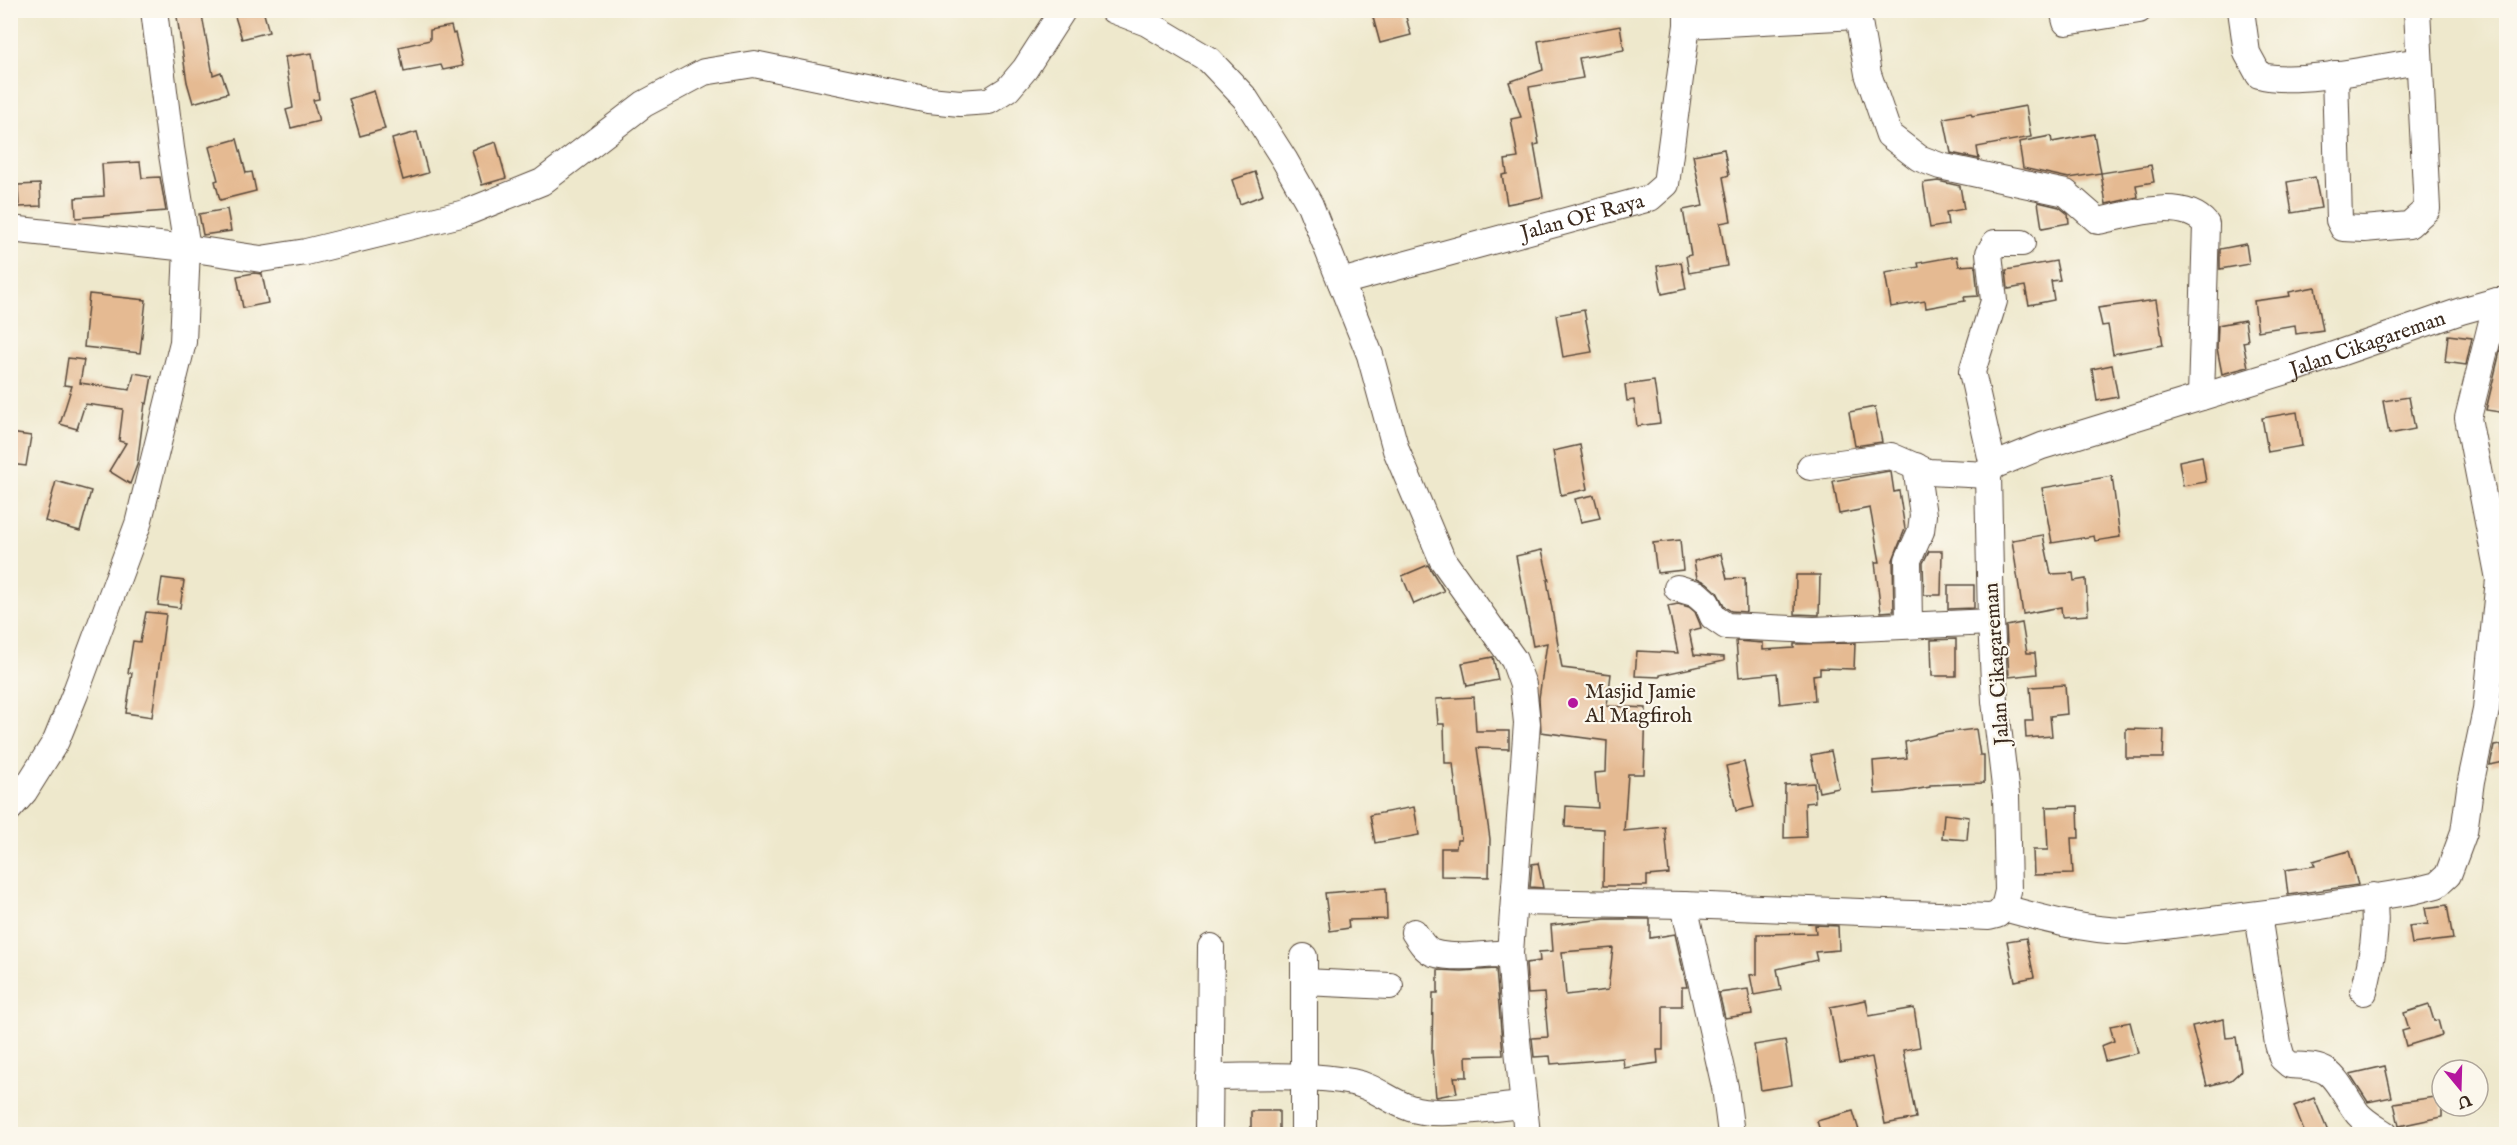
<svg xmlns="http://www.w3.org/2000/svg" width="2517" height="1145" font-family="'IM FELL English',serif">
	<rect width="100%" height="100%" fill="#fbf7ec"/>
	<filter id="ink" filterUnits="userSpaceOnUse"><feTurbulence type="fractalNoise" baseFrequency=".0167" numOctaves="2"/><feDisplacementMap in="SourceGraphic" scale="12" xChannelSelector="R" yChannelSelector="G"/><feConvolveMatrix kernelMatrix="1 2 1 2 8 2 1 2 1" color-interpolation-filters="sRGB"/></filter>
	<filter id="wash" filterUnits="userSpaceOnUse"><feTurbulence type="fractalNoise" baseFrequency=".008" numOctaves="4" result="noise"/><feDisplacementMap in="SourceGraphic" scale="24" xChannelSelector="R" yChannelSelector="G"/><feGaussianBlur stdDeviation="1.35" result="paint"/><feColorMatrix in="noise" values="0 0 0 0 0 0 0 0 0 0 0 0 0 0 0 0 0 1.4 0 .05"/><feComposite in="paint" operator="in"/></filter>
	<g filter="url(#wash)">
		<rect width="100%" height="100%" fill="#eee8cc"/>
		<g id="blocks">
			<!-- building -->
			<g fill="#e5ba92" fill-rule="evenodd">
				<polygon points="176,10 201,10 213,75 221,72 228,93 193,103 187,82"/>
				<polygon points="233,10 263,10 269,32 242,39"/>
				<polygon points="1371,10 1404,10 1411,35 1380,43"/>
				<polygon points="451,26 453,34 455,33 463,66 443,70 441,65 404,72 399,47 430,40 430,30"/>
				<polygon points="1620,26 1624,50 1579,58 1583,78 1529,87 1539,144 1534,145 1543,197 1507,204 1502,175 1507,174 1505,160 1518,158 1511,119 1521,117 1509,82 1543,70 1538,41"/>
				<polygon points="312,53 319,99 313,100 319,121 291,128 286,110 293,108 285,57"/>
				<polygon points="374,91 385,129 360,136 349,99"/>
				<polygon points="2026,106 2031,137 1977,147 1979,159 1951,153 1944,118 1971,113 1972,116"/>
				<polygon points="417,132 428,173 403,180 392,139"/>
				<polygon points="2094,134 2101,173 2069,178 2023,168 2019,142 2051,136 2052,142"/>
				<polygon points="237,139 246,173 252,172 256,191 220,200 215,181 218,180 209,147"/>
				<polygon points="496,142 506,178 482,185 472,150"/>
				<polygon points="1724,149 1729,175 1723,177 1731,221 1720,223 1727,266 1689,273 1686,256 1691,255 1683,210 1703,206 1693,155"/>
				<polygon points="140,162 142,178 160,177 166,211 76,218 75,198 104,196 102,164"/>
				<polygon points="2151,165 2154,182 2136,185 2138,197 2106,204 2101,173"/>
				<polygon points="1255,172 1263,195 1240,204 1232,180"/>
				<polygon points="2315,177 2321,208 2292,213 2287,182"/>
				<polygon points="1938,181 1960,186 1964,209 1946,212 1948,225 1930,228 1923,183"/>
				<polygon points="40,184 41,206 19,207 18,185"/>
				<polygon points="2038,202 2059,207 2068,214 2069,223 2042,228"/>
				<polygon points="227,209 231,231 203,235 199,214"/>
				<polygon points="2246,244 2249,264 2220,269 2220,249"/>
				<polygon points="1957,256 1959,266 1975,265 1978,296 1964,297 1965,301 1926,308 1925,301 1891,307 1885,273 1919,267 1918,263"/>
				<polygon points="2056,261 2060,280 2051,281 2054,300 2029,305 2025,286 2008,289 2006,270"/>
				<polygon points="1681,262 1686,289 1662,294 1657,266"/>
				<polygon points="254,273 262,274 268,303 243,308 237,276"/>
				<polygon points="2315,287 2323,330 2296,334 2295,325 2258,331 2254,301 2290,296 2289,292"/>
				<polygon points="89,294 146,300 140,353 84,347"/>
				<polygon points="2156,300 2163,345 2113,354 2108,325 2102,326 2098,308"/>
				<polygon points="1584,310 1592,352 1563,357 1556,315"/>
				<polygon points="2245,320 2248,341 2243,342 2248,367 2222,374 2217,348 2218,325"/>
				<polygon points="2448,335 2472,338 2466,365 2445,362"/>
				<polygon points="2502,343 2506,343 2506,413 2486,410"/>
				<polygon points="68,358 84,360 80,383 130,390 134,373 152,376 147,404 145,403 137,465 130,484 109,471 126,443 119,441 123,409 85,404 77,429 60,424 72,386 64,385"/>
				<polygon points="2112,365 2118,397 2097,401 2092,369"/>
				<polygon points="1654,381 1660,423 1637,426 1634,400 1627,401 1625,385"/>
				<polygon points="2409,397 2415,429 2389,434 2383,401"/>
				<polygon points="1875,407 1882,442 1855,446 1849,412"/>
				<polygon points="2297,412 2302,446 2268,452 2262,418"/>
				<polygon points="10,433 31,436 26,466 10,464"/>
				<polygon points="1580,445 1588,489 1561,495 1553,451"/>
				<polygon points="2202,456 2206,482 2183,486 2179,461"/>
				<polygon points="1889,471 1891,472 1894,492 1899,491 1905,529 1893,560 1894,611 1881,612 1875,562 1880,562 1870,508 1839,514 1833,481"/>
				<polygon points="2112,476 2120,537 2095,541 2094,536 2052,543 2042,488"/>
				<polygon points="56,481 91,491 80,531 45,521"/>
				<polygon points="1594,495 1600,518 1581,522 1575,499"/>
				<polygon points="2043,535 2051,574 2073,573 2074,581 2086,579 2088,615 2062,617 2061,607 2023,614 2012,540"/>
				<polygon points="1680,540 1683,570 1657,573 1653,543"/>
				<polygon points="1542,550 1549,580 1547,580 1562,668 1611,674 1607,706 1646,708 1644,774 1628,774 1624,831 1665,827 1669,874 1647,876 1647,886 1603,886 1604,829 1565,827 1566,806 1598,808 1595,773 1606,772 1607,741 1541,732 1539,698 1547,643 1533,646 1516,556"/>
				<polygon points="1929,551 1942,551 1941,595 1924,595 1923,563"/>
				<polygon points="1721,554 1727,579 1745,578 1746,612 1731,611 1725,607 1717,592 1707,583 1697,578 1694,561"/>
				<polygon points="1428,565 1444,591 1414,604 1402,576"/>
				<polygon points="1796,575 1820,575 1819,615 1795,614"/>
				<polygon points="162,578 184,581 180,608 158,605"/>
				<polygon points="1948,585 1974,585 1974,608 1948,609"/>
				<polygon points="1678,604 1689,607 1695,612 1700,624 1701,628 1689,631 1694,655 1724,657 1724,661 1660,675 1660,677 1635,676 1637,651 1678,653 1668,606"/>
				<polygon points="146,612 166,614 152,717 126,713 132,673 128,673 133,641 140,642"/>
				<polygon points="2022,623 2027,653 2035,653 2037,674 2009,677 2006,626"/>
				<polygon points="1956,639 1956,676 1932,676 1931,640"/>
				<polygon points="1736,641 1763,643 1763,650 1794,648 1794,644 1855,643 1854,669 1820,668 1820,674 1813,675 1815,700 1780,704 1777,673 1739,677"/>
				<polygon points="1493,657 1498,680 1467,686 1462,663"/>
				<polygon points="2065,685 2067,714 2050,716 2052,736 2026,738 2025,721 2033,721 2030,687"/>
				<polygon points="1474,697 1476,731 1509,731 1509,749 1477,748 1490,839 1489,877 1441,876 1441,848 1456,848 1457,840 1461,840 1453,763 1445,763 1444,724 1438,724 1436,699"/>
				<polygon points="1976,729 1980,755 1984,755 1984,783 1930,785 1930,787 1902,792 1875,794 1873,761 1907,758 1905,742 1942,733"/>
				<polygon points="2126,729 2164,730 2163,758 2126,758"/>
				<polygon points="2501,745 2504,762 2490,765 2494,746"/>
				<polygon points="1831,751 1839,788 1819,792 1811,755"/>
				<polygon points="1744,762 1754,807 1736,811 1726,766"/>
				<polygon points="1814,783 1815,802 1805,803 1806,837 1784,838 1785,785"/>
				<polygon points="2078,806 2079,838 2071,838 2073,874 2034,875 2033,850 2048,850 2046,807"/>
				<polygon points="1414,807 1419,835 1375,843 1370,815"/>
				<polygon points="1944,814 1969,817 1967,840 1942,838"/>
				<polygon points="2349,851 2358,885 2288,895 2285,870 2315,866 2313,861"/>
				<polygon points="1538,863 1543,888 1530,887 1532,864"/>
				<polygon points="1386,888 1387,919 1348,920 1349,928 1330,931 1325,893"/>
				<polygon points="2447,905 2453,939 2412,944 2409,926 2428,924 2425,908"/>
				<path d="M1605 919H1650V938L1675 934 1687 987H1682V1006H1663V1050H1657L1658 1063 1624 1068 1623 1058 1551 1064 1550 1056 1534 1057 1532 1038 1548 1037 1544 993 1528 994 1526 963 1540 961 1539 952 1553 951 1551 925ZM1613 948 1608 990 1566 995 1562 952Z"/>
				<polygon points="1815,925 1838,926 1839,950 1815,952 1817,960 1777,969 1781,990 1754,995 1750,975 1757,974 1757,934 1816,933"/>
				<polygon points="2026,938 2034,977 2015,981 2007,941"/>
				<polygon points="1496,969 1503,1055 1466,1056 1467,1077 1454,1077 1457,1093 1436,1097 1432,1052 1433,993 1438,993 1438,970 1462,971"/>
				<polygon points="1748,989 1752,1014 1725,1018 1719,993"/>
				<polygon points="1866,1000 1869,1016 1914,1008 1920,1047 1903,1050 1916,1118 1885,1124 1872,1057 1840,1063 1830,1007"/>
				<polygon points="2429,1005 2434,1021 2438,1020 2442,1035 2406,1046 2402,1031 2409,1029 2404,1013"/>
				<polygon points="2224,1019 2226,1038 2236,1037 2241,1071 2231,1080 2207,1086 2192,1026"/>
				<polygon points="2130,1022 2138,1053 2105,1061 2101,1046 2114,1041 2110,1026"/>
				<polygon points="1785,1040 1792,1085 1761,1090 1754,1045"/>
				<polygon points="2385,1066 2392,1097 2368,1102 2350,1074"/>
				<polygon points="2442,1096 2442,1117 2399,1126 2394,1103"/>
				<polygon points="2314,1098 2329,1134 2305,1134 2294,1106"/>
				<rect x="1251" y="1111" width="28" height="23"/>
				<polygon points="1853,1111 1860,1134 1821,1134 1817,1121"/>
			</g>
		</g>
	</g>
	<g filter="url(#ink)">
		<use href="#blocks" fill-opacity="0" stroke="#564638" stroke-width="1.5"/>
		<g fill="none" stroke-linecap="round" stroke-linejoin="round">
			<defs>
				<g id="minor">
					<polyline points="1113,10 1147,23 1209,60 1245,98 1284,159 1310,205 1370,355 1396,450 1442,559 1514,660 1523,685 1527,723 1510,953 1516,1031 1527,1134"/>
					<path d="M1857 10 1868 74 1889 135 1919 158 1940 166 2066 193 2098 221C2129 215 2182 196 2206 224L2201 397"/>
					<polyline points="2063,10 2066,22 2139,10"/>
					<path d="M2241 10 2247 53 2259 75C2293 86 2380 67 2419 61"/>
					<polyline points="1687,25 1857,16"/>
					<polyline points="2335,74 2339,220 2343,228 2364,229 2409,225 2427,209 2417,10"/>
					<polyline points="10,229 187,248 261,259 306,252 465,213 542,182 644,104 704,72 754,64 929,100 960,103 989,101 1008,89 1025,69 1063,10"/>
					<path id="s1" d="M1341 282 1650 198 1666 184 1687 25V10"/>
					<polyline points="1993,466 1972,372 1994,301 1989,253 1995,243 2022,243"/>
					<polyline points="1810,467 1891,456 1928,472 1988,475"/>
					<polyline points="1677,588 1697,594 1707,603 1713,617 1726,626 1814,630 1991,622"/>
					<polyline points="1909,625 1908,560 1921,531 1923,515 1916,466"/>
					<polyline points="10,808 24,792 56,741 75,694 138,524 183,342 187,248 171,148 154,10"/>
					<path id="s2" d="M1514 902 1684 905 1989 917 1997 915 2004 908 2008 891 2006 795 1995 701 1991 622 1988 475 1993 466 2042 446 2296 368 2461 311 2497 301H2506"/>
					<polyline points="1684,905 1725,1087 1731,1134"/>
					<path d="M2004 908C2044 919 2084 930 2125 931L2321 906 2413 891 2437 885 2448 875 2464 832 2471 781 2486 710 2499 579 2468 418 2497 301"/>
					<path d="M2258 915 2278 1044 2282 1058 2290 1065C2302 1066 2317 1065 2327 1072 2339 1080 2348 1102 2358 1114 2365 1122 2376 1128 2385 1134"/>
					<path d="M1414 932C1419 940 1425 950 1433 953 1456 960 1487 954 1510 953"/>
					<polyline points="1304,957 1304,1134"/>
					<polyline points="1304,982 1390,986"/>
					<path d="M2364 992C2372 959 2378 929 2373 896"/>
					<path d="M1209 1077C1256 1077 1305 1073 1352 1082 1374 1086 1389 1101 1410 1108 1437 1118 1493 1107 1524 1105"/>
					<polyline points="1209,1134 1211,947"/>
				</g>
			</defs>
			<!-- minor casing -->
			<use href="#minor" stroke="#564638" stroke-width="28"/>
			<!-- minor -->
			<use href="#minor" stroke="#fff" stroke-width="26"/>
		</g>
	</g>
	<!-- markers -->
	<circle fill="#b5179e" stroke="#fbf7ec" stroke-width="2" cx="1573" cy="703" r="6"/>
	<g text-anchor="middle" stroke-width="4.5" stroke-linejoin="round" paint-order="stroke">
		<!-- street labels -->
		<g font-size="21" fill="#3b2a1e" stroke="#fbf7ec">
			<text dy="7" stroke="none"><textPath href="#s1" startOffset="250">Jalan OF Raya</textPath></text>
			<text dy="7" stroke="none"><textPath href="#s2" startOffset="1332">Jalan Cikagareman</textPath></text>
			<text transform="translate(1996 664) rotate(-94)" y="7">Jalan Cikagareman</text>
		</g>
		<!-- poi labels -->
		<g font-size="21" fill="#3b2a1e" stroke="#fbf7ec" text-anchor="start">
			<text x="1585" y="698">Masjid Jamie<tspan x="1585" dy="24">Al Magfiroh</tspan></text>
		</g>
	</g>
	<!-- margin -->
	<rect width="2517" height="1145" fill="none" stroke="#fbf7ec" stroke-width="36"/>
	<!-- north arrow -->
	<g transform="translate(2460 1088) rotate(161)"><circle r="28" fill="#fbf7ec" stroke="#aea59a" stroke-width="1.5"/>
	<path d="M0-4.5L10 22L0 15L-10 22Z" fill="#b5179e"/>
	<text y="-9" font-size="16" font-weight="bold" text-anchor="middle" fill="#3b2a1e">U</text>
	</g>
</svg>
